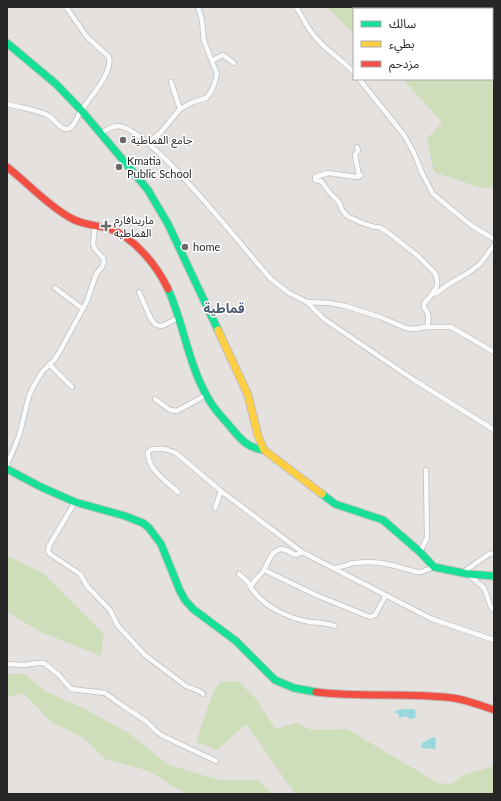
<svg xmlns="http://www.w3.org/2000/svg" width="501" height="801" font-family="Lato,'Noto Sans Arabic',sans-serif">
	<rect width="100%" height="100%" fill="#e5e1de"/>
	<!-- green -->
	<g fill="#ceddba">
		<polygon points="327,7 494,7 494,188 478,187 434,172 427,139 442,122 403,79 492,79 492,9 354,9 354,34"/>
		<polygon points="7,555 44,574 104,634 101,656 41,632 7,612"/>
		<polygon points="7,674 24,674 47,692 83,708 127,732 169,765 219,780 257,780 273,794 186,794 149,771 105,759 85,739 51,722 23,693 7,697"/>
		<polygon points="238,681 256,699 275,729 296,723 312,730 347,729 438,783 451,784 463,775 494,766 494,794 295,794 246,724 217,750 196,742 213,692 220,682"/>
	</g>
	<!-- water -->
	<g fill="#99d9de">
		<polygon points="402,709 414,709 416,712 415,718 410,719 406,716 399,718 399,716 397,713 393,712"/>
		<polygon points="433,737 436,738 435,749 421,748 422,743"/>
	</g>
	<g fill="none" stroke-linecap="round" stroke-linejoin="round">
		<defs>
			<g id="street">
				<path d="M296 7C303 17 308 30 317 39 328 52 343 60 354 73"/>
				<polyline points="213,60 223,55 234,63"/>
				<polyline points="359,79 404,135 414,153 422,173 433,194 472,226 494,239"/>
				<polyline points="171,82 180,109"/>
				<path d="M7 104C20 108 37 109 49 116 54 119 60 129 66 129 74 130 77 116 81 111 89 98 113 74 109 57L87 37 66 7"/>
				<path d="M102 133C106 130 113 126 118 126 150 127 246 252 271 279L289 293 307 302 324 319 414 380 494 430"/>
				<polyline points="148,143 161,132 180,109 193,102 206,98 211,92 215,82 217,74 204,41 202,20 198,7"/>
				<polyline points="357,147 358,151 355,155 359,176"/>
				<polyline points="361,175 357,177 328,173 315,177 315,180 321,181 330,193 339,202 342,210 347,216 360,222 374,227 379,227 386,231 418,256 435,273 437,280 437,286 432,294"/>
				<polyline points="55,288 83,309"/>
				<polyline points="139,292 151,319 156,325 162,326 178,318"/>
				<polyline points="307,302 330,303 345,306 380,317 406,328 413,329 427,327 451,327 494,352"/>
				<path d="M427 327C429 319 430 314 424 308V304L432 294 437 293 447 285 468 273 480 264 494 245"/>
				<polyline points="49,364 72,387"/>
				<polyline points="155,399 170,410 177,411 206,395"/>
				<polyline points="7,465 19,436 29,396 33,387 42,372 54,360 60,351 87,301 96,274 102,267 104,262 103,258 95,249 93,244 95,226"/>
				<path d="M178 492C167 482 147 469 148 452L152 449H165L176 453 221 491 302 552 432 619 494 640"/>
				<polyline points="75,502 49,546 48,551 50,554 80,574 87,586 110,610 118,626 145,655 186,686 199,691 203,694"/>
				<polyline points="215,508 221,491"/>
				<path d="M302 552 296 555C291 554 287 549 282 549 271 550 268 563 264 570 260 577 252 580 251 588 264 607 288 618 310 622 319 623 327 623 335 626"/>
				<polyline points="420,552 427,538 426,470"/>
				<path d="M335 568C342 567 348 564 354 563 379 560 393 565 416 572H421L434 567"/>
				<polyline points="264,570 316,595 370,617 375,615 386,595"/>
				<polyline points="462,573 489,554 494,553"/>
				<polyline points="239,574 248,582 251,588"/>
				<polyline points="468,574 484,588 491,607 494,610"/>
				<polyline points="7,664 24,665 38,663 44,663 59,675 71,689 105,693 123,706 146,721 156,731 163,736 216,761"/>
			</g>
			<g id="fast">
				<polyline points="7,43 56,84 81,110 148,190 168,224 218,330"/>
				<path d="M168 289C184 324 188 364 208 398 213 408 221 416 228 424 239 437 246 448 264 450"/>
				<polyline points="7,469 41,487 75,502 125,516 143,523 149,528 161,544 180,591 185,600 193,609 236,641 275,680 294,688 316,692"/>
				<polyline points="322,494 335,504 383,520 420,552 434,567 468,574 494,576"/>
			</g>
			<polyline id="slow" points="218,330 248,395 258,436 264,450 322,494"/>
			<g id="jam">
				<path d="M7 167C28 183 46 204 69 217 81 225 96 225 110 229 135 238 157 266 168 289"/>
				<path d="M316 692C361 698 407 692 453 698 467 700 480 705 494 710"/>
			</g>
		</defs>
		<!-- street casing -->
		<use href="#street" stroke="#bfbfbf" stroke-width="6"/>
		<!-- fast casing -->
		<use href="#fast" stroke="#bfbfbf" stroke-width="9"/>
		<!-- slow casing -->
		<use href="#slow" stroke="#bfbfbf" stroke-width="9"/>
		<!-- jam casing -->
		<use href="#jam" stroke="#bfbfbf" stroke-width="9"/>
		<!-- street -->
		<use href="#street" stroke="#fbfafa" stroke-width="4.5"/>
		<!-- fast -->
		<use href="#fast" stroke="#16e098" stroke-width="7"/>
		<!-- slow -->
		<use href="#slow" stroke="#ffcf43" stroke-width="7"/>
		<!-- jam -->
		<use href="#jam" stroke="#f24e42" stroke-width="7"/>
	</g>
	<!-- markers -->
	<g fill="#6a6867" stroke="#fff" stroke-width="1.5">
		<circle cx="123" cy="140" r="4"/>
		<circle cx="119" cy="167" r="4"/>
		<path d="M104 220h4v4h4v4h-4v4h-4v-4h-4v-4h4z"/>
		<circle cx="185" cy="247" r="4"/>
	</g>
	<g text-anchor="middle" stroke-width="3" stroke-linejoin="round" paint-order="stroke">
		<!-- poi labels -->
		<g font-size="11" fill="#272727" stroke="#fff" text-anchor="start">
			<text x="131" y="144">جامع القماطية</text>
			<text x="127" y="165">Kmatia<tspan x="127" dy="13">Public School</tspan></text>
			<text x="114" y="224">مارينافارم<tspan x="114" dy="13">القماطيه</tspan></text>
			<text x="193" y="251">home</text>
		</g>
		<!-- quarter labels -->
		<g font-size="13" font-weight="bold" fill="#4e5b72" stroke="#fff">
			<text x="224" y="313">قماطية</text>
		</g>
	</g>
	<!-- border -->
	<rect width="501" height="801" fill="none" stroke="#272727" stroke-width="16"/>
	<!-- legend -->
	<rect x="353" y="8" width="140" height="72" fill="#ffffff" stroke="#a9a9a9"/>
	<rect x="361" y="21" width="20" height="6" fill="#16e098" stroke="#a9a9a9"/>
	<text x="389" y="28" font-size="12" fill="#272727">سالك</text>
	<rect x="361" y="41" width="20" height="6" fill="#ffcf43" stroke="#a9a9a9"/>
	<text x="389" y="48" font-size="12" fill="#272727">بطيء</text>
	<rect x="361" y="61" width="20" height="6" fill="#f24e42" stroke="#a9a9a9"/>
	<text x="389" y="68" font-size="12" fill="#272727">مزدحم</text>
</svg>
